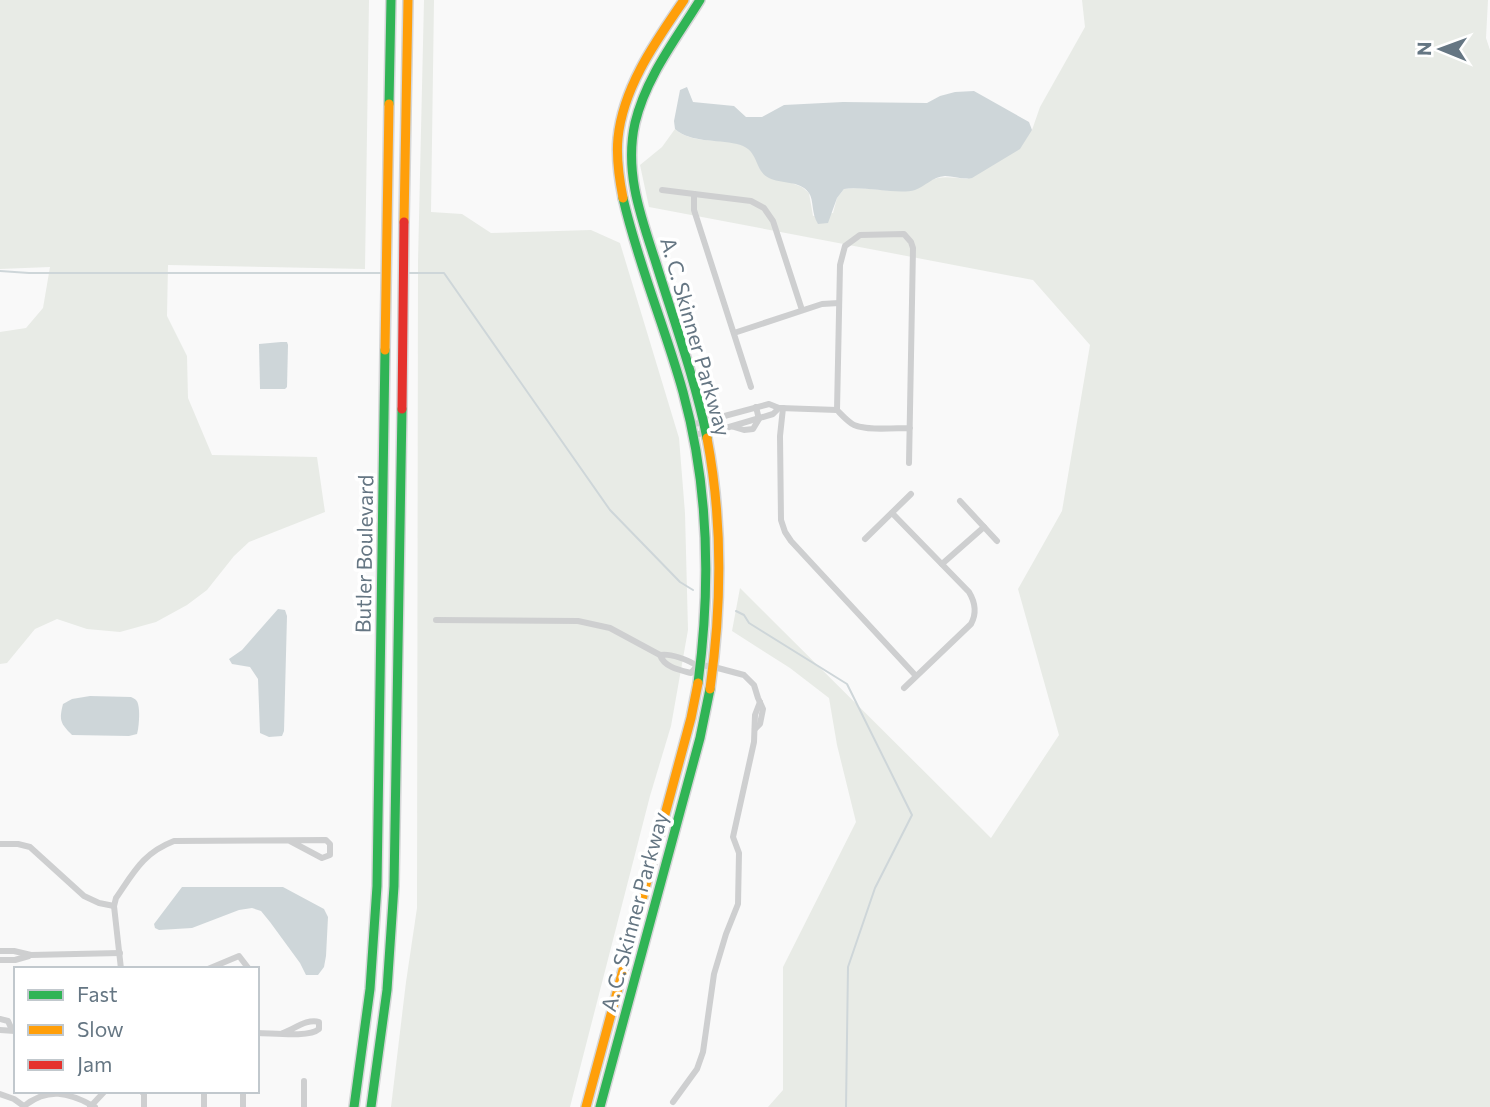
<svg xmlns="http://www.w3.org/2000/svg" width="1490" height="1107" font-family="Commissioner,sans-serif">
	<rect width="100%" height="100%" fill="#f9f9f9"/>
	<!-- green -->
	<g fill="#e8ebe6">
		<polygon points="0,0 369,0 365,269 168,265 167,316 187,356 188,398 212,455 317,457 325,512 249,542 234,556 207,590 187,605 156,622 120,632 87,629 57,619 35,629 7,663 0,664 0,332 26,328 43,308 50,267 0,269"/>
		<polygon points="424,0 434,0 431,212 462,214 491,233 591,230 620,243 679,438 685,513 688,630 671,726 650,796 570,1107 391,1107 406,982 417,908 418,262"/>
		<path d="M1082 0H1488L1486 38 1490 50V1107H768L783 1090V967L856 822 837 745 829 698 790 668 732 631 740 588 991 838 1059 735 1018 589 1062 511 1090 345 1033 280 649 207 640 165 662 147 675 129C695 147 726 135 746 147 754 151 758 163 761 171L802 187 809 193 813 216 833 213 837 198 844 189C866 186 888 193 910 190 918 190 922 184 929 181 941 175 954 178 967 179L1032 130 1040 107 1085 27Z"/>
	</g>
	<!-- water -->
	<g fill="#ced6d9">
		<path d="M687 87 693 102 734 106 746 117H762L784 105 843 102 927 103 940 96 955 92 974 91 1029 122 1032 130 1020 149 972 178C963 180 954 176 945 176 932 177 926 186 915 190 899 195 864 186 844 189L837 198 828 223 818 224C811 213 814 200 809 193 800 180 780 184 769 178 753 170 760 149 737 144 716 139 691 143 675 129L674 121 680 90Z"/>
		<polygon points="281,342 287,342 288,345 287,387 285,389 260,389 259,344"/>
		<polygon points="278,609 285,610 287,616 284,731 282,736 269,737 260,733 258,679 250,667 232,664 229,659 242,650"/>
		<path d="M90 696 131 697C133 698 135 699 136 700 141 705 139 727 137 734L129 736 72 735C60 723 59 720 63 704L72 699Z"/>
		<polygon points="182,887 283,887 324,909 328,917 326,956 324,967 318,975 306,975 300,963 270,922 261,911 252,908 239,910 192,928 159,930 155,928 154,924"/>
	</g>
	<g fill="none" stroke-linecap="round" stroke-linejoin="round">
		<!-- stream -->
		<g stroke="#ced6d9" stroke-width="2">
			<polyline points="0,271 29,273 384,273"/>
			<polyline points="407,273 444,273 610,510 680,582 693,590"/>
			<polyline points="736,611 744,615 749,623 847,684 912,815 875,888 848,967 846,1107"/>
		</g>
		<defs>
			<g id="fast">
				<path d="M700 0C676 39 646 77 635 123 624 172 641 217 656 263 674 321 695 379 707 438"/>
				<polyline points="389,104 391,0"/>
				<path d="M623 198C638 264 665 327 683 392 709 487 711 585 698 683"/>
				<polyline points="354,1107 370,989 377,886 385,350"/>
				<polyline points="371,1107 387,990 394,886 402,409"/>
				<polyline points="600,1107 700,738 710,689"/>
			</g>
			<g id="slow">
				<path d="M623 198C619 178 616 158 618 138 623 87 656 41 684 0"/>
				<polyline points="404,222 408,0"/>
				<polyline points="385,350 389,104"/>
				<path d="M707 438C723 522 722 604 710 689"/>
				<polyline points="586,1107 691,718 698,683"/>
			</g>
			<polyline id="jam" points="402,409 404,222"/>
		</defs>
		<!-- fast casing -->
		<use href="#fast" stroke="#d5d6d7" stroke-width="12"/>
		<!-- slow casing -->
		<use href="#slow" stroke="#d5d6d7" stroke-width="12"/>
		<!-- jam casing -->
		<use href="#jam" stroke="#d5d6d7" stroke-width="12"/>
		<!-- street -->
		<g stroke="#cecfd0" stroke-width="6">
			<polyline points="662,190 751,201 764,208 773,221 802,310"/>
			<polyline points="694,194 694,210 751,387"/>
			<polyline points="734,333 822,304 839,303"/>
			<polyline points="780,408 837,410"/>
			<polyline points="783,408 780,436 781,520 785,532 791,541 916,676"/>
			<polyline points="691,425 769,404 779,408 773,414 719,430 693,435"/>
			<polyline points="734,427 744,430 753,429 759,419 756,407"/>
			<path d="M909 463 913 248 911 242 904 234 860 235 845 246 840 265 837 410C842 415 847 421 854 425 868 431 895 428 910 428"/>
			<polyline points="960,501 997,541"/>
			<path d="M892 513 969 592C975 602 977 613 971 624L904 688"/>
			<polyline points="865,539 911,494"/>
			<polyline points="942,564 984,527"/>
			<polyline points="436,620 578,621 610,628 660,655"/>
			<path d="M697 666C689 660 670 653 660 655 664 667 679 670 691 673L697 666 701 665 714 667 744 675 754 685 758 698 763 709 760 724 755 729"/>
			<polyline points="0,844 18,844 30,847 84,896 99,903 114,906"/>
			<polyline points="0,951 14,951 31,955 120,953"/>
			<polyline points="0,960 15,960 29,956"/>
			<path d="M121 969 114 906 116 898C134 872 143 853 174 841L326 840 330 844V855L322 858 290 841"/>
			<polyline points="208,969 239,956 249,969"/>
			<polyline points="0,1019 8,1021 12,1030"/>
			<polyline points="0,1030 15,1031"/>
			<path d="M257 1033C272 1033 309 1038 319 1029V1022C308 1018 294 1029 283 1033"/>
			<polyline points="304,1081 304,1107"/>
			<polyline points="141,1091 144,1094 144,1107"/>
			<polyline points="0,1094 14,1099 25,1107"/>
			<polyline points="673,1102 697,1069 703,1052 714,974 726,934 738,904 739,853 733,837 754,742 755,715 760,702"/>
			<path d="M23 1107C47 1087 69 1092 95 1107"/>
			<polyline points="90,1107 105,1091"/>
			<polyline points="204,1107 204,1091"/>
			<polyline points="243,1107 243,1091"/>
		</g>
		<!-- fast -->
		<use href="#fast" stroke="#30b455" stroke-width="9"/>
		<!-- slow -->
		<use href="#slow" stroke="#ff9f0a" stroke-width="9"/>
		<!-- jam -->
		<use href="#jam" stroke="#e5322d" stroke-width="9"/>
	</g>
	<g text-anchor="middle" stroke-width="7" stroke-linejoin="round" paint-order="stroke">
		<!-- street labels -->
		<g font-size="21" fill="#657683" stroke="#fff">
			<text transform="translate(695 337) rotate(74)" y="7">A. C. Skinner Parkway</text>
			<text transform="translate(365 554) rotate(-89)" y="7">Butler Boulevard</text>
			<text transform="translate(635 912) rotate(-75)" y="7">A. C. Skinner Parkway</text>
		</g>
	</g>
	<!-- legend -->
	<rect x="14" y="967" width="245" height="126" fill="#ffffff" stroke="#c1c8cd" stroke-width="2"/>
	<rect x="28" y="990" width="35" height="10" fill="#30b455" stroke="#c1c8cd" stroke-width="2"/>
	<text x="77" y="1002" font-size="21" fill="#657683">Fast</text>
	<rect x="28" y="1025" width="35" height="10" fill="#ff9f0a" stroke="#c1c8cd" stroke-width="2"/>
	<text x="77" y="1037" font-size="21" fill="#657683">Slow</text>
	<rect x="28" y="1060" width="35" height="10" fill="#e5322d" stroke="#c1c8cd" stroke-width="2"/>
	<text x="77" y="1072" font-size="21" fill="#657683">Jam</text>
	<!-- north arrow -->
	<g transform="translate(1441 49) rotate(271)" stroke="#ffffff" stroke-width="5" paint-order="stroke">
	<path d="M0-5L12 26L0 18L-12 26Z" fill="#657683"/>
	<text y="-10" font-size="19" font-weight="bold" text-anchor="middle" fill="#657683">N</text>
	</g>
</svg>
